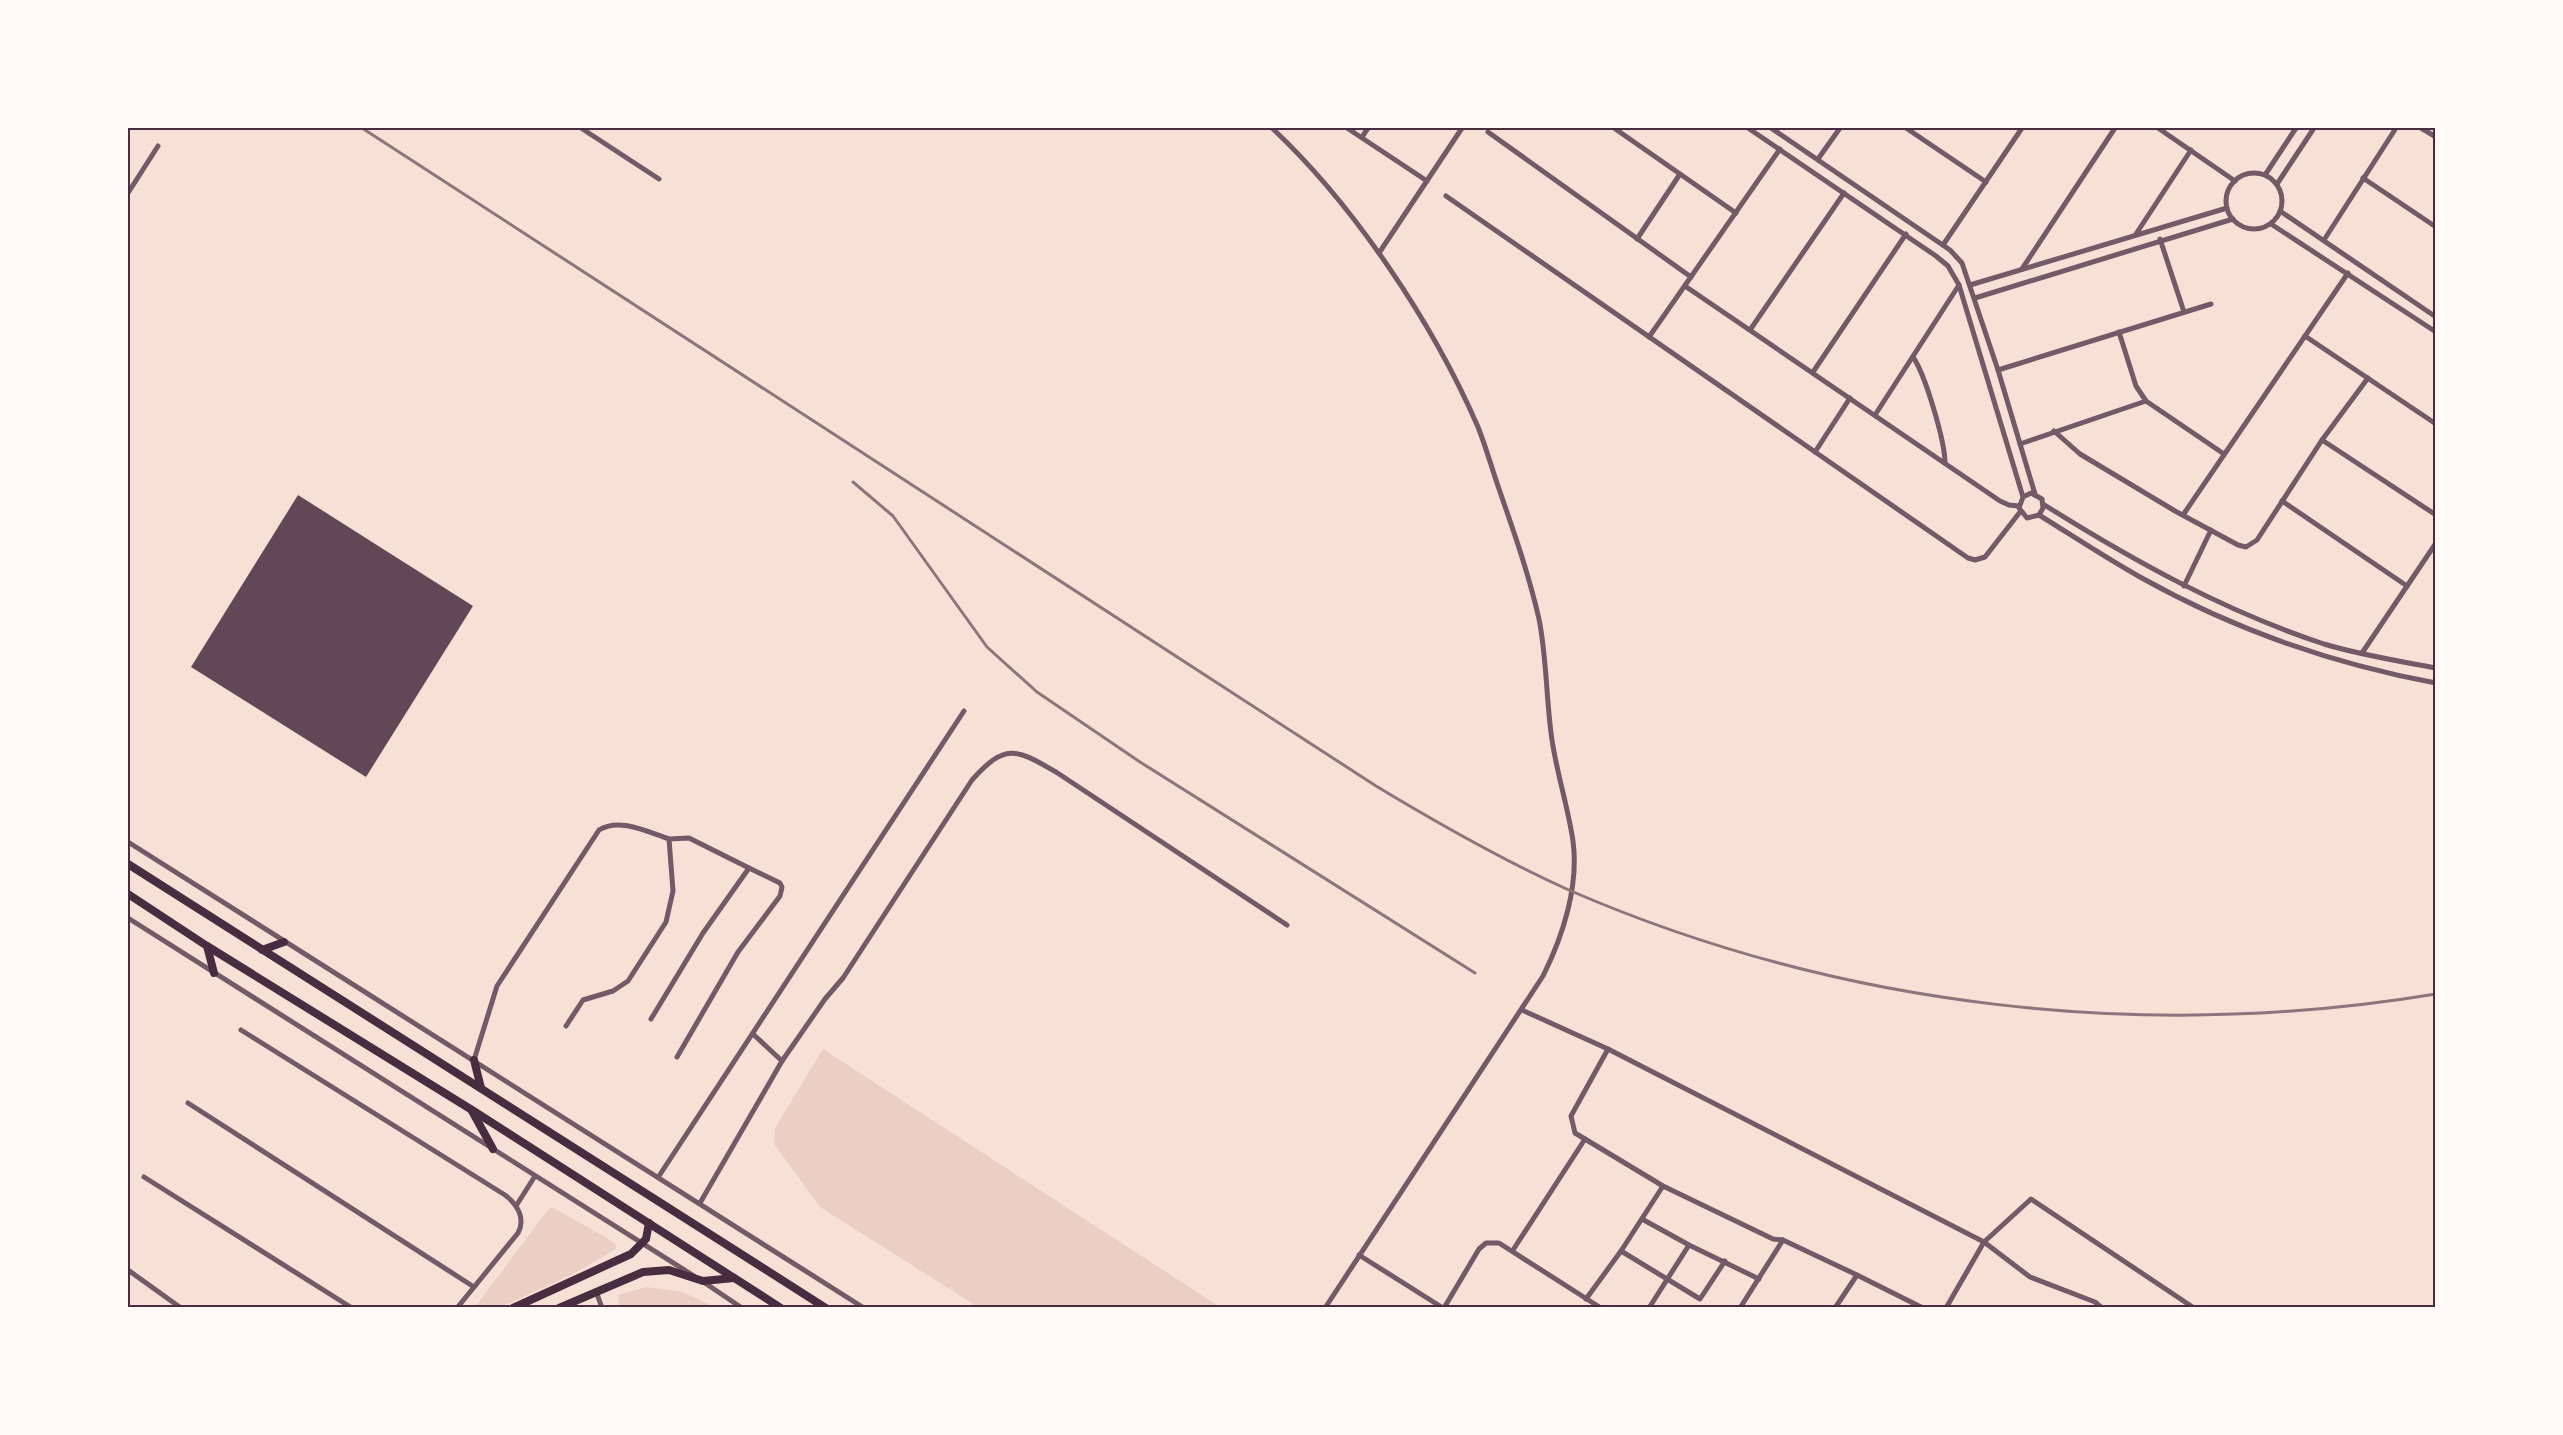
<svg xmlns="http://www.w3.org/2000/svg" width="2563" height="1435" font-family="'PT Sans Narrow',sans-serif">
	<rect width="100%" height="100%" fill="#f7e1d7"/>
	<!-- green -->
	<g fill="#ebcfc5">
		<polygon points="823,1049 1220,1307 978,1307 820,1207 774,1144 775,1128"/>
		<polygon points="552,1207 612,1241 616,1245 616,1249 575,1273 501,1307 475,1307 547,1211"/>
		<polygon points="646,1287 683,1292 714,1307 614,1307 619,1304 618,1295"/>
	</g>
	<!-- building -->
	<polygon fill="#644757" points="298,495 473,606 366,777 191,667"/>
	<g fill="none" stroke-linecap="round" stroke-linejoin="round">
		<!-- minor -->
		<g stroke="#755966" stroke-width="5">
			<polyline points="581,128 659,179"/>
			<path d="M1272 128C1354 205 1433 323 1478 427 1486 447 1492 469 1499 489 1514 532 1529 575 1539 619 1547 659 1546 700 1552 740 1557 774 1568 807 1573 841 1579 886 1563 936 1543 976L1325 1308"/>
			<polyline points="1347,128 1427,181"/>
			<polyline points="1614,128 1736,213"/>
			<polyline points="1748,128 1936,256 1948,266 1959,285 2023,497 2019,508 2027,518 2039,515 2043,508 2042,499 2031,493 2023,497"/>
			<polyline points="1771,128 1950,250 1962,263 1998,370 2035,494"/>
			<polyline points="1906,128 1986,182"/>
			<polyline points="2158,128 2235,181"/>
			<polyline points="2421,128 2436,137"/>
			<polyline points="1488,132 1691,277"/>
			<polyline points="1362,137 1368,128"/>
			<polyline points="1818,159 1840,128"/>
			<circle cx="2254" cy="201" r="28"/>
			<polyline points="2265,175 2296,128"/>
			<polyline points="2363,178 2436,227"/>
			<polyline points="2277,184 2314,128"/>
			<polyline points="128,193 158,146"/>
			<polyline points="1446,196 1968,558 1975,560 1985,557 2020,512"/>
			<polyline points="2280,211 2436,317"/>
			<polyline points="2271,224 2436,332"/>
			<polyline points="2136,234 2191,150"/>
			<polyline points="1637,239 1680,174"/>
			<polyline points="2160,239 2184,312"/>
			<polyline points="2324,240 2396,128"/>
			<polyline points="1943,245 2022,128"/>
			<polyline points="1379,253 1462,128"/>
			<polyline points="2022,269 2115,128"/>
			<polyline points="1970,285 2227,208"/>
			<polyline points="1685,286 2000,501 2009,505 2019,506"/>
			<polyline points="1975,298 2233,219"/>
			<polyline points="1750,330 1844,193"/>
			<polyline points="2119,332 2136,386 2146,401 2224,454"/>
			<polyline points="2305,336 2436,424"/>
			<polyline points="1649,337 1780,149"/>
			<path d="M1913 357C1925 374 1945 441 1945 463"/>
			<polyline points="1998,370 2211,304"/>
			<polyline points="1813,372 1906,234"/>
			<polyline points="1875,415 1959,285"/>
			<polyline points="2054,431 2080,454 2175,511 2238,545 2246,547 2257,540 2322,440 2368,378"/>
			<polyline points="2322,440 2436,515"/>
			<polyline points="2020,444 2146,401"/>
			<polyline points="1815,452 1850,398"/>
			<polyline points="2282,501 2407,586"/>
			<path d="M2043 504C2132 560 2224 611 2324 644 2360 655 2399 661 2436 668"/>
			<path d="M2039 515C2073 536 2106 558 2140 577 2231 628 2333 664 2436 683"/>
			<polyline points="2183,515 2348,273"/>
			<polyline points="2184,586 2211,530"/>
			<polyline points="2362,653 2436,543"/>
			<polyline points="128,842 864,1308"/>
			<polyline points="128,918 694,1276"/>
			<polyline points="1522,1010 1608,1049 1984,1242 2030,1277 2095,1302 2102,1308"/>
			<polyline points="651,1019 703,933 749,868 689,838 669,839"/>
			<path d="M241 1030 505 1195C517 1204 526 1218 518 1233L457 1308"/>
			<path d="M753 1034 782 1061 825 999 843 978 972 780C1006 742 1016 749 1056 772L1287 925"/>
			<polyline points="1608,1049 1571,1116 1575,1133 1663,1186 1773,1239 1783,1240 1857,1275 1835,1308"/>
			<polyline points="677,1057 738,952 780,896 782,887 780,883 749,868"/>
			<path d="M474 1060 497 986 599 830C619 817 648 832 669 839L673 891 666 922 628 981 613 991 583 1000 566 1026"/>
			<polyline points="188,1103 474,1287"/>
			<polyline points="659,1176 964,711"/>
			<polyline points="144,1177 352,1308"/>
			<polyline points="700,1203 782,1061"/>
			<polyline points="516,1206 535,1176"/>
			<polyline points="1642,1219 1689,1245 1759,1279"/>
			<polyline points="1513,1250 1585,1139"/>
			<polyline points="1621,1251 1700,1299 1725,1261"/>
			<polyline points="1359,1255 1443,1308"/>
			<polyline points="128,1270 181,1308"/>
			<polyline points="1857,1275 1923,1308"/>
			<polyline points="702,1281 742,1308"/>
			<polyline points="596,1291 602,1308"/>
			<polyline points="1586,1299 1621,1251 1663,1186"/>
			<polyline points="1444,1308 1479,1249 1486,1243 1499,1243 1601,1308"/>
			<polyline points="1649,1308 1689,1245"/>
			<polyline points="1740,1308 1783,1240"/>
			<polyline points="1946,1308 1984,1242 2031,1199 2194,1308"/>
		</g>
		<!-- secondary -->
		<g stroke="#4a2c40" stroke-width="8">
			<polyline points="128,864 826,1308"/>
			<polyline points="128,894 207,946 472,1110 781,1308"/>
			<polyline points="207,946 214,973"/>
			<polyline points="262,950 284,942"/>
			<polyline points="474,1060 481,1088"/>
			<polyline points="472,1111 493,1149"/>
			<polyline points="513,1308 631,1254 646,1239 649,1223"/>
			<polyline points="559,1308 643,1272 669,1270 703,1281 734,1278"/>
		</g>
		<!-- rail -->
		<g stroke="#8f747c" stroke-width="3">
			<path d="M362 128 1376 786C1439 824 1504 861 1571 891 1842 1008 2145 1042 2436 994"/>
			<polyline points="853,482 893,516 987,647 1037,692 1140,762 1475,973"/>
		</g>
	</g>
	<!-- border -->
	<rect width="2563" height="1435" fill="none" stroke="#fffaf5" stroke-width="258"/>
	<rect x="129" y="129" width="2305" height="1177" fill="none" stroke="#4a2c40" stroke-width="2"/>
</svg>
